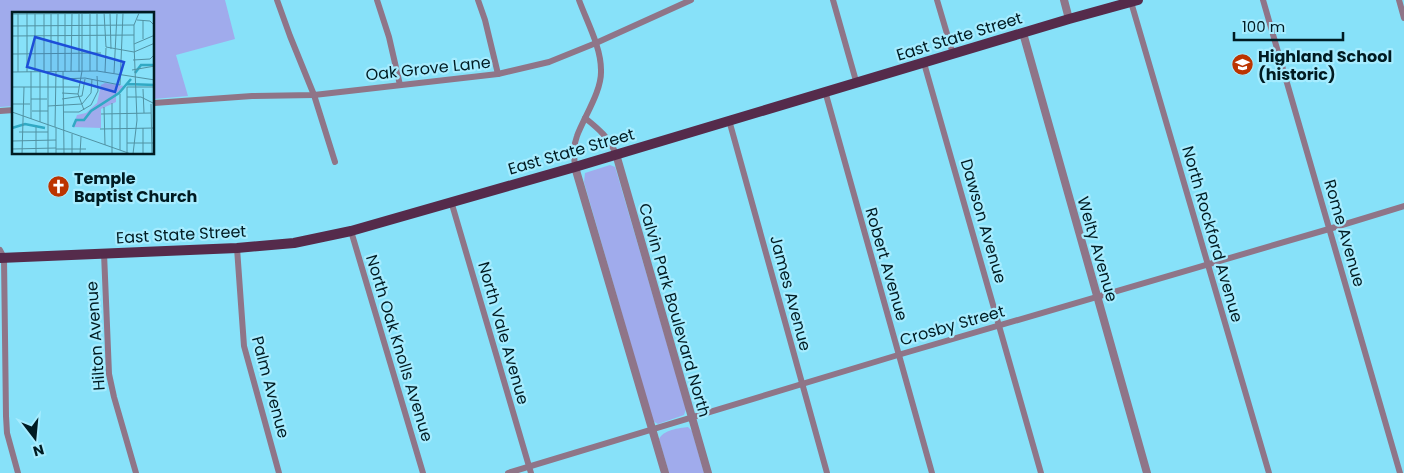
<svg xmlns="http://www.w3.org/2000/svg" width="1404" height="473" font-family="Poppins,sans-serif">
	<rect width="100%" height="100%" fill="#87e1f9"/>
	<!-- green -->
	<g fill="#a0abec">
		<polygon points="0,0 225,0 235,39 176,55 188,96 154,99 154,14 14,14 14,106 0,107"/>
		<polygon points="610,165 615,167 616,170 686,409 684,415 658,424 653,421 584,182 585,173"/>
		<path d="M688 427 692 431 704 473H669L659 439C663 430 679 428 688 427Z"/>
	</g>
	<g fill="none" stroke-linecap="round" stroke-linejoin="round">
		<!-- minor -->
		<g stroke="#8f7588" stroke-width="6">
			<polyline points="277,0 290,36 314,95 335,162"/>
			<polyline points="377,0 389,37 400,85"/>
			<polyline points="478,0 485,20 498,74"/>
			<polyline points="833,0 856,81"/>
			<polyline points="937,0 953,54"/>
			<polyline points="1263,0 1400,473"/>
			<polyline points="1399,0 1404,18"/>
			<polyline points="1131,2 1269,473"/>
			<polyline points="924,63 1041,473"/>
			<polyline points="825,91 932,473"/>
			<polyline points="154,103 252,96 314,95 498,74 549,62 596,43 691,0"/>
			<polyline points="0,111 14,110"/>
			<path d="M585 118C599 129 609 138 616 154"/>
			<polyline points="729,120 827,473"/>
			<path d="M575 167C574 156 573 146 577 136 584 117 602 91 601 70 601 47 587 22 579 0"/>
			<polyline points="451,201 531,473"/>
			<polyline points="351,231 423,473"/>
			<polyline points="237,248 244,346 279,473"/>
			<polyline points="0,250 4,258 6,416 7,433 18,473"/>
			<polyline points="104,253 109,374 114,397 136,473"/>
			<polyline points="508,473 898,355 1329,229 1404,206"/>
		</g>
		<!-- tertiary -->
		<g stroke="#8f7588" stroke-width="8">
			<polyline points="1064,0 1069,19"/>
			<polyline points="1023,33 1147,473"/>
			<polyline points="616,154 708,473"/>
			<polyline points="575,167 665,473"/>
		</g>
		<!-- primary -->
		<polyline stroke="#552b4b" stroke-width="10" points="0,258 237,248 294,243 351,231 575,167 1069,19 1138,0"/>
	</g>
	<!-- icons -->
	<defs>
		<symbol id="school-disc" viewBox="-11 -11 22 22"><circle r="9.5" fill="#bc3400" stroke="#a6ecff"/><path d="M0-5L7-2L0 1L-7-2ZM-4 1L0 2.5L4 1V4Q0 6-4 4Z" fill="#fff"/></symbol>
		<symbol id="church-disc" viewBox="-11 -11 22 22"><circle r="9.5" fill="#bc3400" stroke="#a6ecff"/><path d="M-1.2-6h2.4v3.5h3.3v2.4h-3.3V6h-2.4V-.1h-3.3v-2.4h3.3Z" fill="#fff"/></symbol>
	</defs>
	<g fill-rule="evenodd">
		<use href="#school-disc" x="1230" y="52" width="25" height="25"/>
		<use href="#church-disc" x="46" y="174" width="25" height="25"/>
	</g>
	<g text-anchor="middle" stroke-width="4.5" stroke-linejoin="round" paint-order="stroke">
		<!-- street labels -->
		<g font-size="16" fill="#001b22" stroke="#a6ecff">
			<text transform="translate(959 36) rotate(-17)" y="6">East State Street</text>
			<text transform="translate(428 68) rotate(-6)" y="6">Oak Grove Lane</text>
			<text transform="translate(571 151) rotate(-16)" y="6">East State Street</text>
			<text transform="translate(984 221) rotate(74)" y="6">Dawson Avenue</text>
			<text transform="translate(1345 233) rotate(74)" y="6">Rome Avenue</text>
			<text transform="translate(181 234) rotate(-3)" y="6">East State Street</text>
			<text transform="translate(1213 234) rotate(74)" y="6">North Rockford Avenue</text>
			<text transform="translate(1098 249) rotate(74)" y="6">Welty Avenue</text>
			<text transform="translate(887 264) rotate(74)" y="6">Robert Avenue</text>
			<text transform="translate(791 293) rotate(75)" y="6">James Avenue</text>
			<text transform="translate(675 310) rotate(74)" y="6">Calvin Park Boulevard North</text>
			<text transform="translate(952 325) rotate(-16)" y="6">Crosby Street</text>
			<text transform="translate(504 333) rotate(74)" y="6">North Vale Avenue</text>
			<text transform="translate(95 336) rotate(-94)" y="6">Hilton Avenue</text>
			<text transform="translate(400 348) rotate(73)" y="6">North Oak Knolls Avenue</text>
			<text transform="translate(271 387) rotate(75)" y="6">Palm Avenue</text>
		</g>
		<!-- poi labels -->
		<g font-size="16" font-weight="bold" fill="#001b22" stroke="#a6ecff" text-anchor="start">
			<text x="1258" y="62">Highland School<tspan x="1258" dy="18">(historic)</tspan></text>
			<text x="74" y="184">Temple<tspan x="74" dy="18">Baptist Church</tspan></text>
		</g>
	</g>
	<!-- overview -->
	<g transform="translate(12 12)">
		<rect width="142" height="142" fill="#87e1f9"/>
		<path d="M93 71 112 74 104 82V90L89 97V116L61 115 65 103 74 101 85 91 89 73Z" fill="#a0abec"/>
		<path fill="none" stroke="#31a9c4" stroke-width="2.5" d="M123 61 129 53H143M115 72 143 73M61 115 64 108H72L79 99 107 81 119 67M0 116 13 112 33 116"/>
		<path fill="none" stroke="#5192a3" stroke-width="1" d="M15 0V60M92 0 94 35 122 40 143 31M85 1V59M98 1 99 37M0 2 143 1M6 2V60M23 2V59M32 2V59M46 2V59M67 2V60M70 2V59L66 82 72 98M78 2V59M125 8 138 9 143 14M131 8V27M0 14 122 13M0 24 122 23M122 32V13L127 1M122 32 143 23M0 42 89 41M121 48 138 47 143 42M120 58 143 54M39 59V2M51 59 52 142M53 59V2M59 59 60 2M0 60 85 59 143 68M93 60 94 36M102 61 105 2M51 67 73 66 108 73 111 1M0 75H67M115 75H143M131 77 132 101M50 81 66 82M115 85H129L143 92M19 87H35M50 87 70 84 73 67M0 92H18M139 92 140 142H143M36 94 70 92 79 81 80 67M92 95 93 133M20 99H36M0 100 119 142M51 100H67L79 93 86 79 85 64M89 102 139 101M19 107V59M28 110V59M24 115V142M43 115 44 59M88 117 143 116M7 120H36M0 129 44 128M115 131H143M0 137 44 136M44 137H74M108 138V82M115 141V75M10 142 12 75M36 142V59M44 142V116M60 142V122M68 142 69 125M100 142V91M121 142 125 108 122 32M131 142V116"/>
		<path fill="#1d4ed8" fill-opacity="0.15" stroke="#1d4ed8" stroke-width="2.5" d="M23 25 112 50 103 80 15 55Z"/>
		<rect width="142" height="142" fill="none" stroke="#001b22" stroke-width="2.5"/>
	</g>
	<!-- north arrow -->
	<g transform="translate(35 438) rotate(164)" stroke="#a6ecff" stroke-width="4" paint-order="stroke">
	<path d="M0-4L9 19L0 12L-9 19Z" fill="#001b22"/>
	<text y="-8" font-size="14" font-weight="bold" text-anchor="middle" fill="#001b22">N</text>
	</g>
	<!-- scale -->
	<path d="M1234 32v8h109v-8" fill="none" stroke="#001b22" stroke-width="2.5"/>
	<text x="1242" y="32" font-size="15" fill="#001b22" stroke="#a6ecff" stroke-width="4" paint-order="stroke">100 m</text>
</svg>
